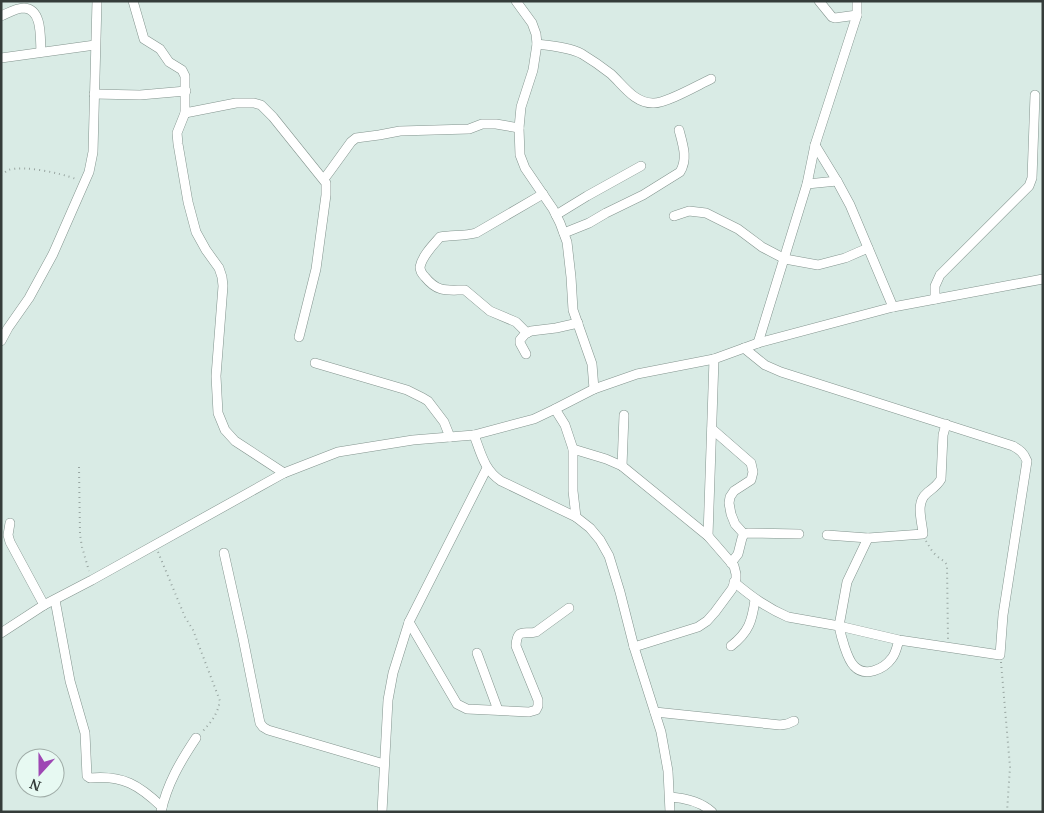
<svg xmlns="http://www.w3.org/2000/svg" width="1044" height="813" font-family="'PT Serif',serif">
	<rect width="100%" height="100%" fill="#d9ebe5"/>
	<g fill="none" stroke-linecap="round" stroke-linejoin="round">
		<defs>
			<g id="minor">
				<polyline points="133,1 144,39 160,49 169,62 182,70 185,76 185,113 177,133 178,144 188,202 196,232 206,250 219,268 222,277 223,286 216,376 218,413 225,430 235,441 284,473"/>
				<polyline points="516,1 532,23 536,34 537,44 533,70 521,107 519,128 520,155 525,168 553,209 560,223 567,242 571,277 573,310 592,364 594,389"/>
				<polyline points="819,1 832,17 835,18 857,15"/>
				<path d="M1 16C8 13 16 8 24 8 43 9 40 39 41 52"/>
				<path d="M537 44C551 46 569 47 582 54 592 60 602 67 611 74 623 85 635 104 654 103 667 103 698 85 711 79"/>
				<polyline points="1,58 95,45"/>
				<polyline points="94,94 140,95 186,91"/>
				<polyline points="185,113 236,103 254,103 261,105 273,117 326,183 326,195 316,269 299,337"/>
				<polyline points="815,145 837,181 850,205 893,307"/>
				<polyline points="324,179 330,171 351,142 356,138 379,135 400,131 469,129 482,124 496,124 519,128"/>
				<polyline points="807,184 837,181"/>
				<polyline points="556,215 587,196 641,166"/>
				<polyline points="674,216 689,211 706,213 738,229 762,247 785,259 818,265 845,258 868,248"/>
				<path d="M564 233 589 223 606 213 643 195 680 172C688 159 683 145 679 130"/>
				<polyline points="935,299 935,286 940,275 1029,186 1032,178 1035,95"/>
				<path d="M527 333 516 322 490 311 465 290C447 290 438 293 425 277 422 274 420 271 420 267 422 256 433 245 440 237 452 235 465 236 476 233L543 194"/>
				<polyline points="1,341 8,328 29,298 53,254 89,172 93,152 97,1"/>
				<polyline points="758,343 807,184 815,145 857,15 857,1"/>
				<path d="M744 348 765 365 781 372 1013 446C1020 450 1024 453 1027 461L1003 615 1000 655 899 640 839 626C841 636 847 659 854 666 865 678 884 669 892 658 896 653 897 646 899 640"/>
				<polyline points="526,354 520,343 520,340 525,334 531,331 556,328 578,323"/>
				<polyline points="315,363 407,390 423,398 428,401 444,422 450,437"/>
				<polyline points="555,409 565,425 573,449 573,491 576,517"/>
				<polyline points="712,429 751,463 753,472 751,480 734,491 730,497 729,503 731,514 735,524 744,534"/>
				<path d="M474 435C481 453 484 470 501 481L576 517 590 528 600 540 609 556 620 592 634 647 661 732 668 771 670 812"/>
				<polyline points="573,449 606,459 622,466 708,536 734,566 736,574 736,579 732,589 715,612 707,621 698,627 634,647"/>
				<polyline points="622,466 624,415"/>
				<polyline points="10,523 8,535 10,542 44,605"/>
				<path d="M827 535 868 538 923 534C922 520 915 503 927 493 932 489 938 485 941 479L943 435 946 424"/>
				<polyline points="708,536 714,359"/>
				<polyline points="224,553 243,638 260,723 263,727 268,730 384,764"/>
				<polyline points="731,563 738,554 742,538 744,534 748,533 799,534"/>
				<path d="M734 582C752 597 767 608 788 617L839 626 847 582 868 538"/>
				<path d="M55 600 70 681 85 733 87 776 90 778C123 775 139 785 162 807"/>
				<path d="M409 622 457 704 467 709 529 712 536 710 538 706V700L516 646C517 627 525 635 536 632L569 608"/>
				<polyline points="1,633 44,605 92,580 284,473 338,452 413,440 474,435 534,419 555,409 594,389 637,374 714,359 758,343 893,307 1043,279"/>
				<path d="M731 646C749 632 752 621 755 600"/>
				<polyline points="477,653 498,710"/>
				<polyline points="655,712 780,725 787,724 794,721"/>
				<path d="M670 797C685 798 700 801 712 812"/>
				<path d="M161 812C167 784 180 762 196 738"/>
				<polyline points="382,812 388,700 393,673 409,622 487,468"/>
			</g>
		</defs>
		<!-- minor casing -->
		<use href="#minor" stroke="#83948e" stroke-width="10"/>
		<!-- path -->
		<g stroke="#98a5a1" stroke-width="2" stroke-dasharray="1 4" stroke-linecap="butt">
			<path d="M1 175C2 174 7 171 8 170 24 165 60 173 76 179"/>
			<polyline points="79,467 80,535 82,547 89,571"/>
			<path d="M926 541C929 546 932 552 937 556 941 560 944 560 947 565L948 640"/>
			<path d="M158 552 185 617 193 630 220 701C217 715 212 721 202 732"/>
			<polyline points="1001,662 1010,767 1007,812"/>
		</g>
		<!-- minor -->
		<use href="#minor" stroke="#fff" stroke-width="9"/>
	</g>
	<!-- border -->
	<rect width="1044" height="813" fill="none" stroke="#353c3a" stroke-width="5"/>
	<!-- north arrow -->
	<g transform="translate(40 773) rotate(201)"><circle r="24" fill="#e7f9f2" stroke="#a0ada8"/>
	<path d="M0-4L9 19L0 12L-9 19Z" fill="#9e47b4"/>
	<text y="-8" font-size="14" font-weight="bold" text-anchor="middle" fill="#353c3a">N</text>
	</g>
</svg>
